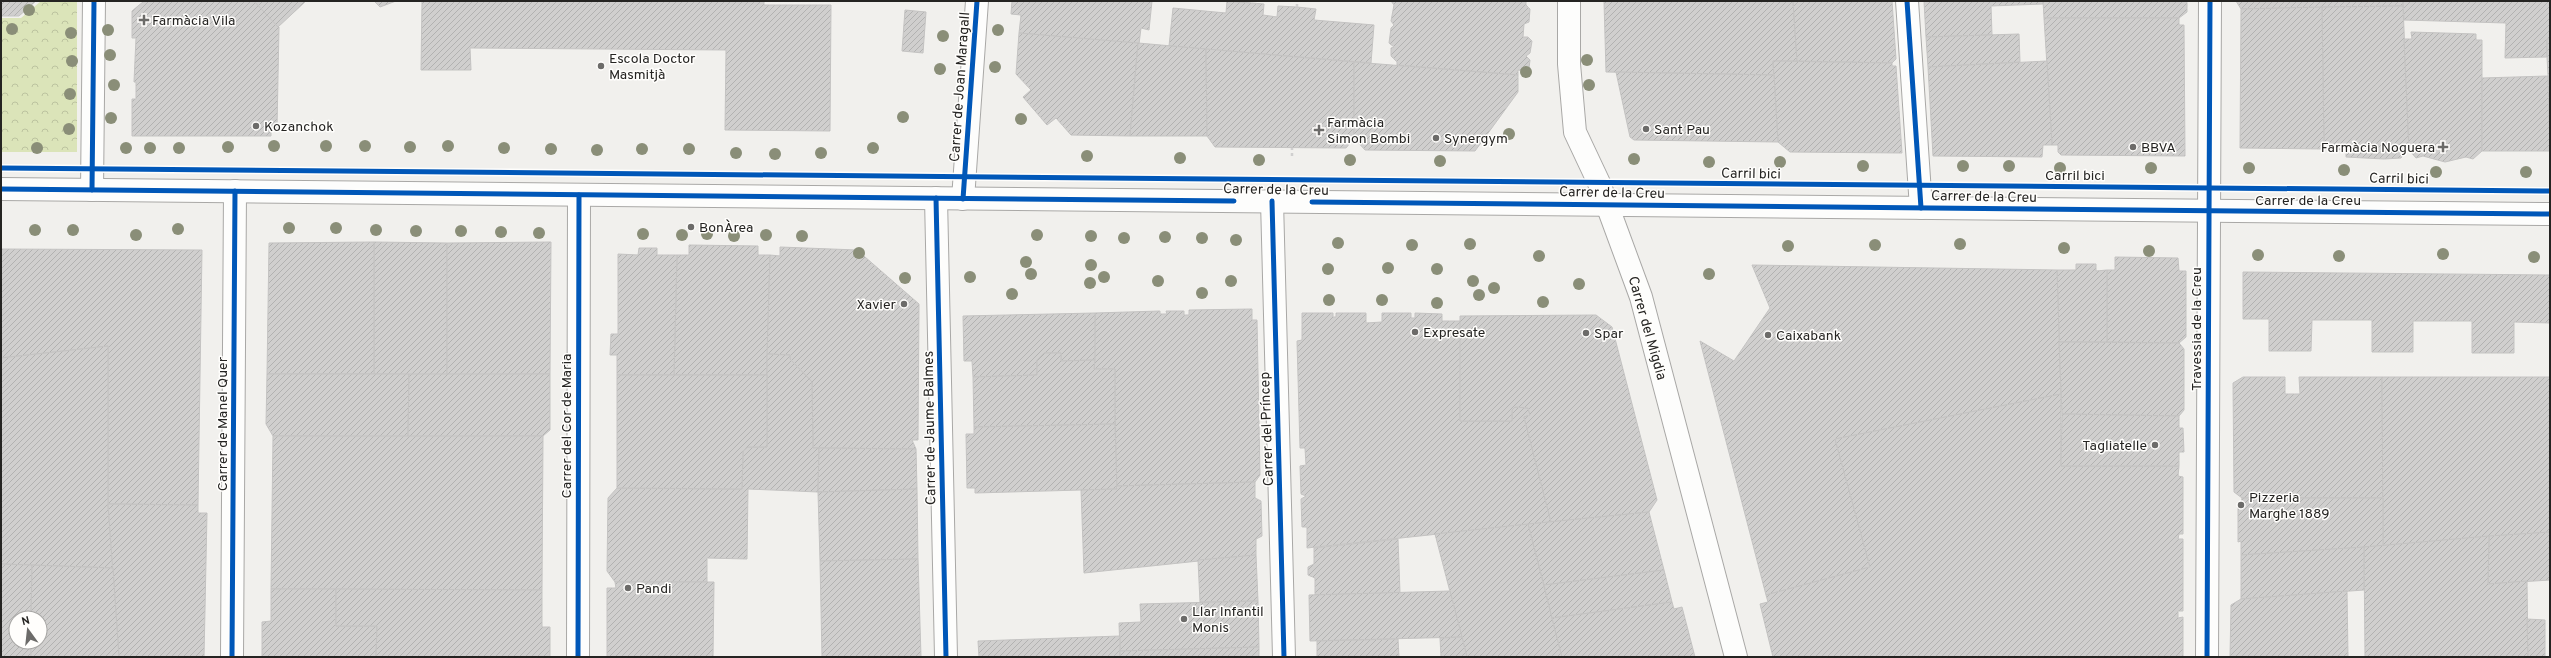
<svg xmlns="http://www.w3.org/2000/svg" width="2551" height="658" font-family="Overpass,sans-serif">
	<defs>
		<pattern id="park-crowns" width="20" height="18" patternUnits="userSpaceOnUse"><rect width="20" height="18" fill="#dbe4b9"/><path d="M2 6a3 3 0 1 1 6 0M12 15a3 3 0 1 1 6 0" fill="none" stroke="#bcc39f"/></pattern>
		<pattern id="building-hatch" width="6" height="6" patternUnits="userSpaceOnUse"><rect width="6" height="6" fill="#d0cfce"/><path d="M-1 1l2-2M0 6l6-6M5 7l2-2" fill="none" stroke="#b2b2b1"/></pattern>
	</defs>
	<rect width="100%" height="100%" fill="#f1f0ed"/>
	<!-- park -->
	<polygon fill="url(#park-crowns)" points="41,1 77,1 77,152 1,152 1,18 21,18"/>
	<!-- building -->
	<g fill="url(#building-hatch)" stroke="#c4c3c2">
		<polygon points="1,1 36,1 19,16 1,16"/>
		<polygon points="144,1 254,1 279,27 277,128 271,128 271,136 132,136 132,99 136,99 136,82 134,82 136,38 132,38 132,11"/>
		<polygon points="254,1 306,1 278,27"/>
		<polygon points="374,1 396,1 380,7"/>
		<polygon points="422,1 764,1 764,5 831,5 830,131 725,130 726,50 470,48 471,70 421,70"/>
		<polygon points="1012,1 1152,1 1149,30 1141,28 1139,44 1019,33 1021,15 1011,14"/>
		<polygon points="1227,1 1264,4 1263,15 1277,17 1278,6 1297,7 1316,9 1314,20 1374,25 1371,63 1169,46 1173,8 1226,13"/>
		<polygon points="1526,1 1526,5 1530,9 1529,22 1524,24 1523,37 1528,37 1532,41 1530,53 1526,56 1530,60 1529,68 1525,71 1518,70 1518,75 1397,65 1397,62 1391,56 1391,48 1394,47 1389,43 1391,28 1394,25 1391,21 1394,5 1391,1"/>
		<polygon points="1604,1 1793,1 1797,61 1773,61 1774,75 1606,72"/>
		<polygon points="1793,1 1892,1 1896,59 1892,63 1797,61"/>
		<polygon points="1924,1 2043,1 2043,4 1991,6 1992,35 1926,37"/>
		<polygon points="2043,1 2187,1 2187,12 2179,18 2044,18"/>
		<polygon points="2236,1 2403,1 2403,6 2241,9"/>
		<polygon points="2403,1 2550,1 2550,39 2547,39 2547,57 2505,58 2506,23 2404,20"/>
		<polygon points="2403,6 2409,150 2406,150 2401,158 2384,159 2346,157 2346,150 2324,149 2322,7"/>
		<polygon points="2322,7 2324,149 2240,148 2241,9"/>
		<polygon points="905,10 926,12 923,53 902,51"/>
		<polygon points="2044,18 2179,18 2179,25 2184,25 2185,156 2061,155 2058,152 2058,145 2052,145"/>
		<polygon points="2411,32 2476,34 2476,40 2482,40 2482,151 2473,159 2466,157 2445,162 2423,156 2416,158 2409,150 2404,39 2412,39"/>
		<polygon points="1019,33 1138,43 1130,136 1071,135 1056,118 1047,125 1023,97 1031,90 1016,74"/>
		<polygon points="2019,34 2020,62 1928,67 1926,37"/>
		<polygon points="2547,39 2550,39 2550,110 2547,57"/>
		<polygon points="1138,43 1206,49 1207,136 1130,136"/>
		<polygon points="1206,49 1354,62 1354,138 1346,148 1215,147 1207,136"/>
		<polygon points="1773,61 1892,63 1892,66 1896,66 1902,153 1790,152 1778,142"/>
		<polygon points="2047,61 2052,145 2043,145 2042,157 1933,156 1928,67"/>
		<polygon points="1354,62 1518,75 1518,92 1475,151 1365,150 1354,138"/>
		<polygon points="1616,72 1774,75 1778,142 1634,140 1630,137"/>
		<polygon points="2548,76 2550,151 2482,151 2482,78"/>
		<polygon points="374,242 447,243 447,375 374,374"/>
		<polygon points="374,242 374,374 267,374 269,243"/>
		<polygon points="551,242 550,374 447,375 447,243"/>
		<polygon points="689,245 758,246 758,255 770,255 767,375 674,375 677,255 689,255"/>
		<polygon points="780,247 857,250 919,304 918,440 912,440 916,449 813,448 812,382 790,359 790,355 767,354 770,255 780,256"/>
		<polygon points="639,248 657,248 657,255 677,255 674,375 617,375 617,355 610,355 611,334 618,334 618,254 638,255"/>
		<polygon points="1,249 202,250 198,505 108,504 108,346 1,358"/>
		<polygon points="2115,257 2178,258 2179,271 2186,271 2186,337 2179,343 2107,342 2107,270 2115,270"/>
		<polygon points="2076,264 2096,264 2096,271 2107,270 2107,342 2059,342 2057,270 2076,270"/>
		<polygon points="1752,265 2057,270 2061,394 1835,439 1870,567 1766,595 1700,341 1734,361 1770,308"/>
		<polygon points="2243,272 2550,275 2550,323 2514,322 2514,353 2472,353 2472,321 2413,321 2413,352 2372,352 2372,320 2312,320 2311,351 2269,351 2269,319 2243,319"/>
		<polygon points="1252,309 1252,320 1257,320 1260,475 1255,482 1116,486 1115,369 1094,369 1095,313 1160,311 1160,314 1167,314 1166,311 1184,311 1184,315 1189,315 1189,310"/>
		<polygon points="1095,313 1095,360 1061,361 1061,353 1044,353 1037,360 1037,375 973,377 972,361 964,361 963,316"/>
		<polygon points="1302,313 1333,313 1333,317 1336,317 1336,313 1366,313 1366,323 1382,322 1382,313 1411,313 1411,318 1415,318 1415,313 1442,314 1442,321 1461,321 1460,421 1512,421 1512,410 1515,407 1528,408 1530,415 1524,417 1551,522 1307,548 1307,527 1302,527 1301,499 1306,496 1301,494 1300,466 1306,465 1305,448 1300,448 1297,341 1302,340"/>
		<polygon points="1596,315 1612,327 1657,500 1649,512 1551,522 1524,417 1530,415 1528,408 1515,407 1512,410 1512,421 1460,421 1460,316"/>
		<polygon points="2059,342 2179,343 2184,349 2184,410 2179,416 2062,414"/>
		<polygon points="108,346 108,506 113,568 1,564 1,358"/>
		<polygon points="1044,353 1061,353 1061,361 1095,360 1094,369 1115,369 1115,424 974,427 973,377 1037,375 1037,360"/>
		<polygon points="767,354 790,355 790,359 812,382 813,448 819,448 818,492 748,489 747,559 707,558 707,582 615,582 607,571 608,498 617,488 742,489 743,451 748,447 767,447"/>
		<polygon points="267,374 409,374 408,437 273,436 266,424"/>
		<polygon points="409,374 550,374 550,430 543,436 408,437"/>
		<polygon points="617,375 767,375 767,447 748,447 743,451 742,489 617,488"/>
		<polygon points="2243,377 2285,377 2285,394 2300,394 2299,377 2382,377 2383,498 2242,498 2234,492 2233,383"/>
		<polygon points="2382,377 2550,377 2550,532 2383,546"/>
		<polygon points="2061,394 2061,466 2179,466 2178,476 2183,477 2183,534 2179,534 2178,539 2183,539 2183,611 2178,611 2178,618 2183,617 2183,657 1773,657 1760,604 1768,602 1766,595 1870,567 1835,439"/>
		<polygon points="2062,414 2179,416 2179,428 2183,428 2184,452 2179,452 2179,466 2061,466"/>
		<polygon points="1115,424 1117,489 975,493 975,488 967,488 966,434 974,434 974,427"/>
		<polygon points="273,436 543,436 542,590 271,589"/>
		<polygon points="819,448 916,449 917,489 818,492"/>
		<polygon points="1255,482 1255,498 1261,501 1262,536 1256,539 1256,555 1084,573 1081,490 1117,489 1116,486"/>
		<polygon points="917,489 918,559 820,561 818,492"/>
		<polygon points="2242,498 2383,498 2383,546 2241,555 2241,541 2238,542 2238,505 2241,505"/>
		<polygon points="108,504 198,505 198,513 207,513 204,657 119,657"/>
		<polygon points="1649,512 1664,570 1544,585 1528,524"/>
		<polygon points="1528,524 1562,657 1467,657 1435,534"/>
		<polygon points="2550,532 2550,580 2488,584 2489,536"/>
		<polygon points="2489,536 2488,584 2527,581 2528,657 2365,657 2364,547"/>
		<polygon points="1398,539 1400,593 1315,595 1315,578 1308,575 1308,567 1314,564 1314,548"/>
		<polygon points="2364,547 2364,590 2241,599 2241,555"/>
		<polygon points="1256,555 1258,601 1200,602 1198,560"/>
		<polygon points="918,559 921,657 822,657 820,561"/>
		<polygon points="1,564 32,565 31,618 16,618 16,642 31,642 31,657 1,657"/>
		<polygon points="32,565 113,568 119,657 31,657 31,642 40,642 40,618 31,618"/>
		<polygon points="1664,570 1672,602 1552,618 1544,585"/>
		<polygon points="615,582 714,582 713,657 607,657 607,588 616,588"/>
		<polygon points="271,589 336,589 336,626 377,626 376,657 262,657 262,622 271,621"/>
		<polygon points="336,589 542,590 542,627 550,627 550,657 376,657 377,626 336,626"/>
		<polygon points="1450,591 1462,637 1310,641 1309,595"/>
		<polygon points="2347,591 2348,657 2230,657 2231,605 2241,599"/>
		<polygon points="1258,601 1259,647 1120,651 1119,623 1141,622 1140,604"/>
		<polygon points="1672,602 1674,609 1682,607 1695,657 1562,657 1552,618"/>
		<polygon points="2527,619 2545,620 2545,657 2528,657"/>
		<polygon points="1120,636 1120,657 979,657 978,641"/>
		<polygon points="1462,637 1467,657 1441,657 1440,638"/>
		<polygon points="1398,639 1399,657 1317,657 1317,641"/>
		<polygon points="1259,647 1259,657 1120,657 1120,651"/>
	</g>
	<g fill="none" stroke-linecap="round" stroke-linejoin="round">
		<defs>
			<g id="minor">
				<polyline points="1569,1 1569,64 1575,132 1599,183 1641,297 1736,657"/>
				<polyline points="1907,1 1921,208"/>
				<polyline points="1,189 2550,214"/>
				<polyline points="92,190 94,1"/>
				<polyline points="936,198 946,657"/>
				<polyline points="963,199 977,1"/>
				<polyline points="1272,201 1284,657"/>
				<polyline points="232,657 235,191"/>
				<polyline points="578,657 579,195"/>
				<polyline points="2207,657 2210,1"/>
			</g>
		</defs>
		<!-- minor casing -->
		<use href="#minor" stroke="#a9a8a6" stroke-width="24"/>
		<!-- path -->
		<g stroke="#d0cfcf" stroke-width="2.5" stroke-dasharray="3 3" stroke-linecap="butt">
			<polyline points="1297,7 1297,1"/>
			<polyline points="1292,156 1292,148"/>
		</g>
		<!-- minor -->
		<use href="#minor" stroke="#fdfdfc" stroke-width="22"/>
		<defs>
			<g id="cycleway">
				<polyline points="1907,1 1921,208"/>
				<polyline points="1,168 2550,191"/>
				<polyline points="1,189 1234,201"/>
				<polyline points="92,190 94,1"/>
				<polyline points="936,198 946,657"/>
				<polyline points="963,199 977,1"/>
				<polyline points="1272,201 1284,657"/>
				<polyline points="1312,202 2550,214"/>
				<polyline points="232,657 235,191"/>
				<polyline points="578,657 579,195"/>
				<polyline points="2207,657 2210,1"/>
			</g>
		</defs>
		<!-- cycleway casing -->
		<use href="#cycleway" stroke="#fffefc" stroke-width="8"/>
		<!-- cycleway -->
		<use href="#cycleway" stroke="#0057b8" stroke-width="5"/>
	</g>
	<!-- trees -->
	<g fill="#8a8e78">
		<circle cx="29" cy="10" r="6"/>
		<circle cx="12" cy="29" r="6"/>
		<circle cx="108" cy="30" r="6"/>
		<circle cx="998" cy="30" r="6"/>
		<circle cx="71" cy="33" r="6"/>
		<circle cx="943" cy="36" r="6"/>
		<circle cx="110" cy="55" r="6"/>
		<circle cx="1587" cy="60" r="6"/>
		<circle cx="72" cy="61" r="6"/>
		<circle cx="995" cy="67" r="6"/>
		<circle cx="940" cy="69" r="6"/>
		<circle cx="1526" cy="72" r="6"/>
		<circle cx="114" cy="85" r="6"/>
		<circle cx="1589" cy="85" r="6"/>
		<circle cx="70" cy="94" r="6"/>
		<circle cx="903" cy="117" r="6"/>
		<circle cx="111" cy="118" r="6"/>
		<circle cx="1021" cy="119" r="6"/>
		<circle cx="69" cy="129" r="6"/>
		<circle cx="1509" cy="134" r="6"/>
		<circle cx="274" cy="146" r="6"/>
		<circle cx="326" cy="146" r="6"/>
		<circle cx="365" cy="146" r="6"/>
		<circle cx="448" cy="146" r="6"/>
		<circle cx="228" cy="147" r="6"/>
		<circle cx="410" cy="147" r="6"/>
		<circle cx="37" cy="148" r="6"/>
		<circle cx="126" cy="148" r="6"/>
		<circle cx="150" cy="148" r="6"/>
		<circle cx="179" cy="148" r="6"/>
		<circle cx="504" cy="148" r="6"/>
		<circle cx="873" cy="148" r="6"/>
		<circle cx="551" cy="149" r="6"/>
		<circle cx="642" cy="149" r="6"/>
		<circle cx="689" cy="149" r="6"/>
		<circle cx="597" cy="150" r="6"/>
		<circle cx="736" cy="153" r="6"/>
		<circle cx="821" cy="153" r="6"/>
		<circle cx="775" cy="154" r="6"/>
		<circle cx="1087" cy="156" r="6"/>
		<circle cx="1180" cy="158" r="6"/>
		<circle cx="1634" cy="159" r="6"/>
		<circle cx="1259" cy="160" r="6"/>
		<circle cx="1350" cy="160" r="6"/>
		<circle cx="1440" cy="161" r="6"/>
		<circle cx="1709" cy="162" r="6"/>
		<circle cx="1780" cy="162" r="6"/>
		<circle cx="1863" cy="166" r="6"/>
		<circle cx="1963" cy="166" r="6"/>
		<circle cx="2009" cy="166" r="6"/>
		<circle cx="2060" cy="168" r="6"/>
		<circle cx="2151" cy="168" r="6"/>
		<circle cx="2249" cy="168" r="6"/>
		<circle cx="2344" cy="170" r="6"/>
		<circle cx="2436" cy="172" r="6"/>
		<circle cx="2526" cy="172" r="6"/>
		<circle cx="289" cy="228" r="6"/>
		<circle cx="336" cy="228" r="6"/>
		<circle cx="178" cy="229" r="6"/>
		<circle cx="35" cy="230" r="6"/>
		<circle cx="73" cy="230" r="6"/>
		<circle cx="376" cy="230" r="6"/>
		<circle cx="416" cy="231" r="6"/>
		<circle cx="461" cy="231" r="6"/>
		<circle cx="501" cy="232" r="6"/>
		<circle cx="539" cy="233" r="6"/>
		<circle cx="643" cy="234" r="6"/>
		<circle cx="707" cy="234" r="6"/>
		<circle cx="136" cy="235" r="6"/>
		<circle cx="682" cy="235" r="6"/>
		<circle cx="766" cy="235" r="6"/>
		<circle cx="1037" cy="235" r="6"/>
		<circle cx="734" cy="236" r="6"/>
		<circle cx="802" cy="236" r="6"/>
		<circle cx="1091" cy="236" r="6"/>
		<circle cx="1165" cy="237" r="6"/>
		<circle cx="1124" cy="238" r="6"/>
		<circle cx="1202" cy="238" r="6"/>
		<circle cx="1236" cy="240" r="6"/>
		<circle cx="1338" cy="243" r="6"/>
		<circle cx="1470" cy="244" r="6"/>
		<circle cx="1960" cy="244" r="6"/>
		<circle cx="1412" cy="245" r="6"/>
		<circle cx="1875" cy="245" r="6"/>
		<circle cx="1788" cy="246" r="6"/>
		<circle cx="2064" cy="248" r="6"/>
		<circle cx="2149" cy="251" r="6"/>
		<circle cx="859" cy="253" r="6"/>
		<circle cx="2443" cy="254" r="6"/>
		<circle cx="2258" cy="255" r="6"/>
		<circle cx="1539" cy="256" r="6"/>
		<circle cx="2339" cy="256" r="6"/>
		<circle cx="2534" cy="257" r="6"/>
		<circle cx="1026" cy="262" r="6"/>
		<circle cx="1091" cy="265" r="6"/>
		<circle cx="1388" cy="268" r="6"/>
		<circle cx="1328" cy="269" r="6"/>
		<circle cx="1437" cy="269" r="6"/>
		<circle cx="1031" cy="274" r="6"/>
		<circle cx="1709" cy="274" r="6"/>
		<circle cx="970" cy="277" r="6"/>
		<circle cx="1104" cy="277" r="6"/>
		<circle cx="905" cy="278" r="6"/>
		<circle cx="1158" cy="281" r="6"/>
		<circle cx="1231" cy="281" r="6"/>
		<circle cx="1473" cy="281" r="6"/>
		<circle cx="1090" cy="283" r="6"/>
		<circle cx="1579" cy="284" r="6"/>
		<circle cx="1494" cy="288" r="6"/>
		<circle cx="1202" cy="293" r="6"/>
		<circle cx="1012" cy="294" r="6"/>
		<circle cx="1479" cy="295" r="6"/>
		<circle cx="1329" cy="300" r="6"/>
		<circle cx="1382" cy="300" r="6"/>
		<circle cx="1543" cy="302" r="6"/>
		<circle cx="1437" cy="303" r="6"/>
	</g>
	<!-- markers -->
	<g fill="#6c6b69" stroke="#fffefc" stroke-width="1.5">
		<path d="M142 14h4v4h4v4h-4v4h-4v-4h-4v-4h4z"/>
		<circle cx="601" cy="66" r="4"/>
		<circle cx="256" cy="126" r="4"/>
		<circle cx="1646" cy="129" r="4"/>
		<path d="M1317 124h4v4h4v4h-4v4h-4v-4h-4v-4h4z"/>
		<circle cx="1436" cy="138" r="4"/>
		<circle cx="2133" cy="147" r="4"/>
		<path d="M2441 141h4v4h4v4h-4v4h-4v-4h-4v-4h4z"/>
		<circle cx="691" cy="227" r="4"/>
		<circle cx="904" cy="304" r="4"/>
		<circle cx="1415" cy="332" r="4"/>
		<circle cx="1586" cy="333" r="4"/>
		<circle cx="1768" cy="335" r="4"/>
		<circle cx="2155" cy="445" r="4"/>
		<circle cx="2241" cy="505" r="4"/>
		<circle cx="628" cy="588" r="4"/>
		<circle cx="1184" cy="619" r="4"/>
	</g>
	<g text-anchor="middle" stroke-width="3" stroke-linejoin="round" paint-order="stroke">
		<!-- poi labels -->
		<g font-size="14" fill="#252422" stroke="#fffefc" text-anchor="start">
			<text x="152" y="25">Farmàcia Vila</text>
			<text x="609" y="63">Escola Doctor<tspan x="609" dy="16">Masmitjà</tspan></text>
			<text x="1327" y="127">Farmàcia<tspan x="1327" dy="16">Simon Bombi</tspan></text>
			<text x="264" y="131">Kozanchok</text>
			<text x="1654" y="134">Sant Pau</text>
			<text x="1444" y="143">Synergym</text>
			<text x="2141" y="152">BBVA</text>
			<text x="2435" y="152" text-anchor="end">Farmàcia Noguera</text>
			<text x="699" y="232">BonÀrea</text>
			<text x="896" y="309" text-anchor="end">Xavier</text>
			<text x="1423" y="337">Expresate</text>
			<text x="1594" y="338">Spar</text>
			<text x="1776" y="340">Caixabank</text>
			<text x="2147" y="450" text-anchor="end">Tagliatelle</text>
			<text x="2249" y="502">Pizzeria<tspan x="2249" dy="16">Marghe 1889</tspan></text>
			<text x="636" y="593">Pandi</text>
			<text x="1192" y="616">Llar Infantil<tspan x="1192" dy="16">Monis</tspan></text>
		</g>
		<!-- street labels -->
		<g font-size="14" fill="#252422" stroke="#fffefc">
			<text transform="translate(959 87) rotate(-86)" y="5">Carrer de Joan Maragall</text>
			<text transform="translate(1751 173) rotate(1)" y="5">Carril bici</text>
			<text x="2075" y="180">Carril bici</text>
			<text transform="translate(2399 178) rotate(1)" y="5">Carril bici</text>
			<text transform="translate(1276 189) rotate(1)" y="5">Carrer de la Creu</text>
			<text transform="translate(1612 192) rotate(1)" y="5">Carrer de la Creu</text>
			<text transform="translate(1984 196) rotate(1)" y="5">Carrer de la Creu</text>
			<text x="2308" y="205">Carrer de la Creu</text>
			<text transform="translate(1648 328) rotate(74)" y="5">Carrer del Migdia</text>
			<text transform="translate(2196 329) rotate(-90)" y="5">Travessia de la Creu</text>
			<text transform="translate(222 424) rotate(-90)" y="5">Carrer de Manel Quer</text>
			<text transform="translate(566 426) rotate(-90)" y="5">Carrer del Cor de Maria</text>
			<text transform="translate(929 428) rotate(-91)" y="5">Carrer de Jaume Balmes</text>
			<text transform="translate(1266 429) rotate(-92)" y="5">Carrer del Príncep</text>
		</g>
	</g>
	<!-- border -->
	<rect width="2551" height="658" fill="none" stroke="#252422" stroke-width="4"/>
	<!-- north arrow -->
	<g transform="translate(28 630) rotate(345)"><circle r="19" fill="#fffefc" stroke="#a8a7a5"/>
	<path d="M0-3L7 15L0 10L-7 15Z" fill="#6c6b69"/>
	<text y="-6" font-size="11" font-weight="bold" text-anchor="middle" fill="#252422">N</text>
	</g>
</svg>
